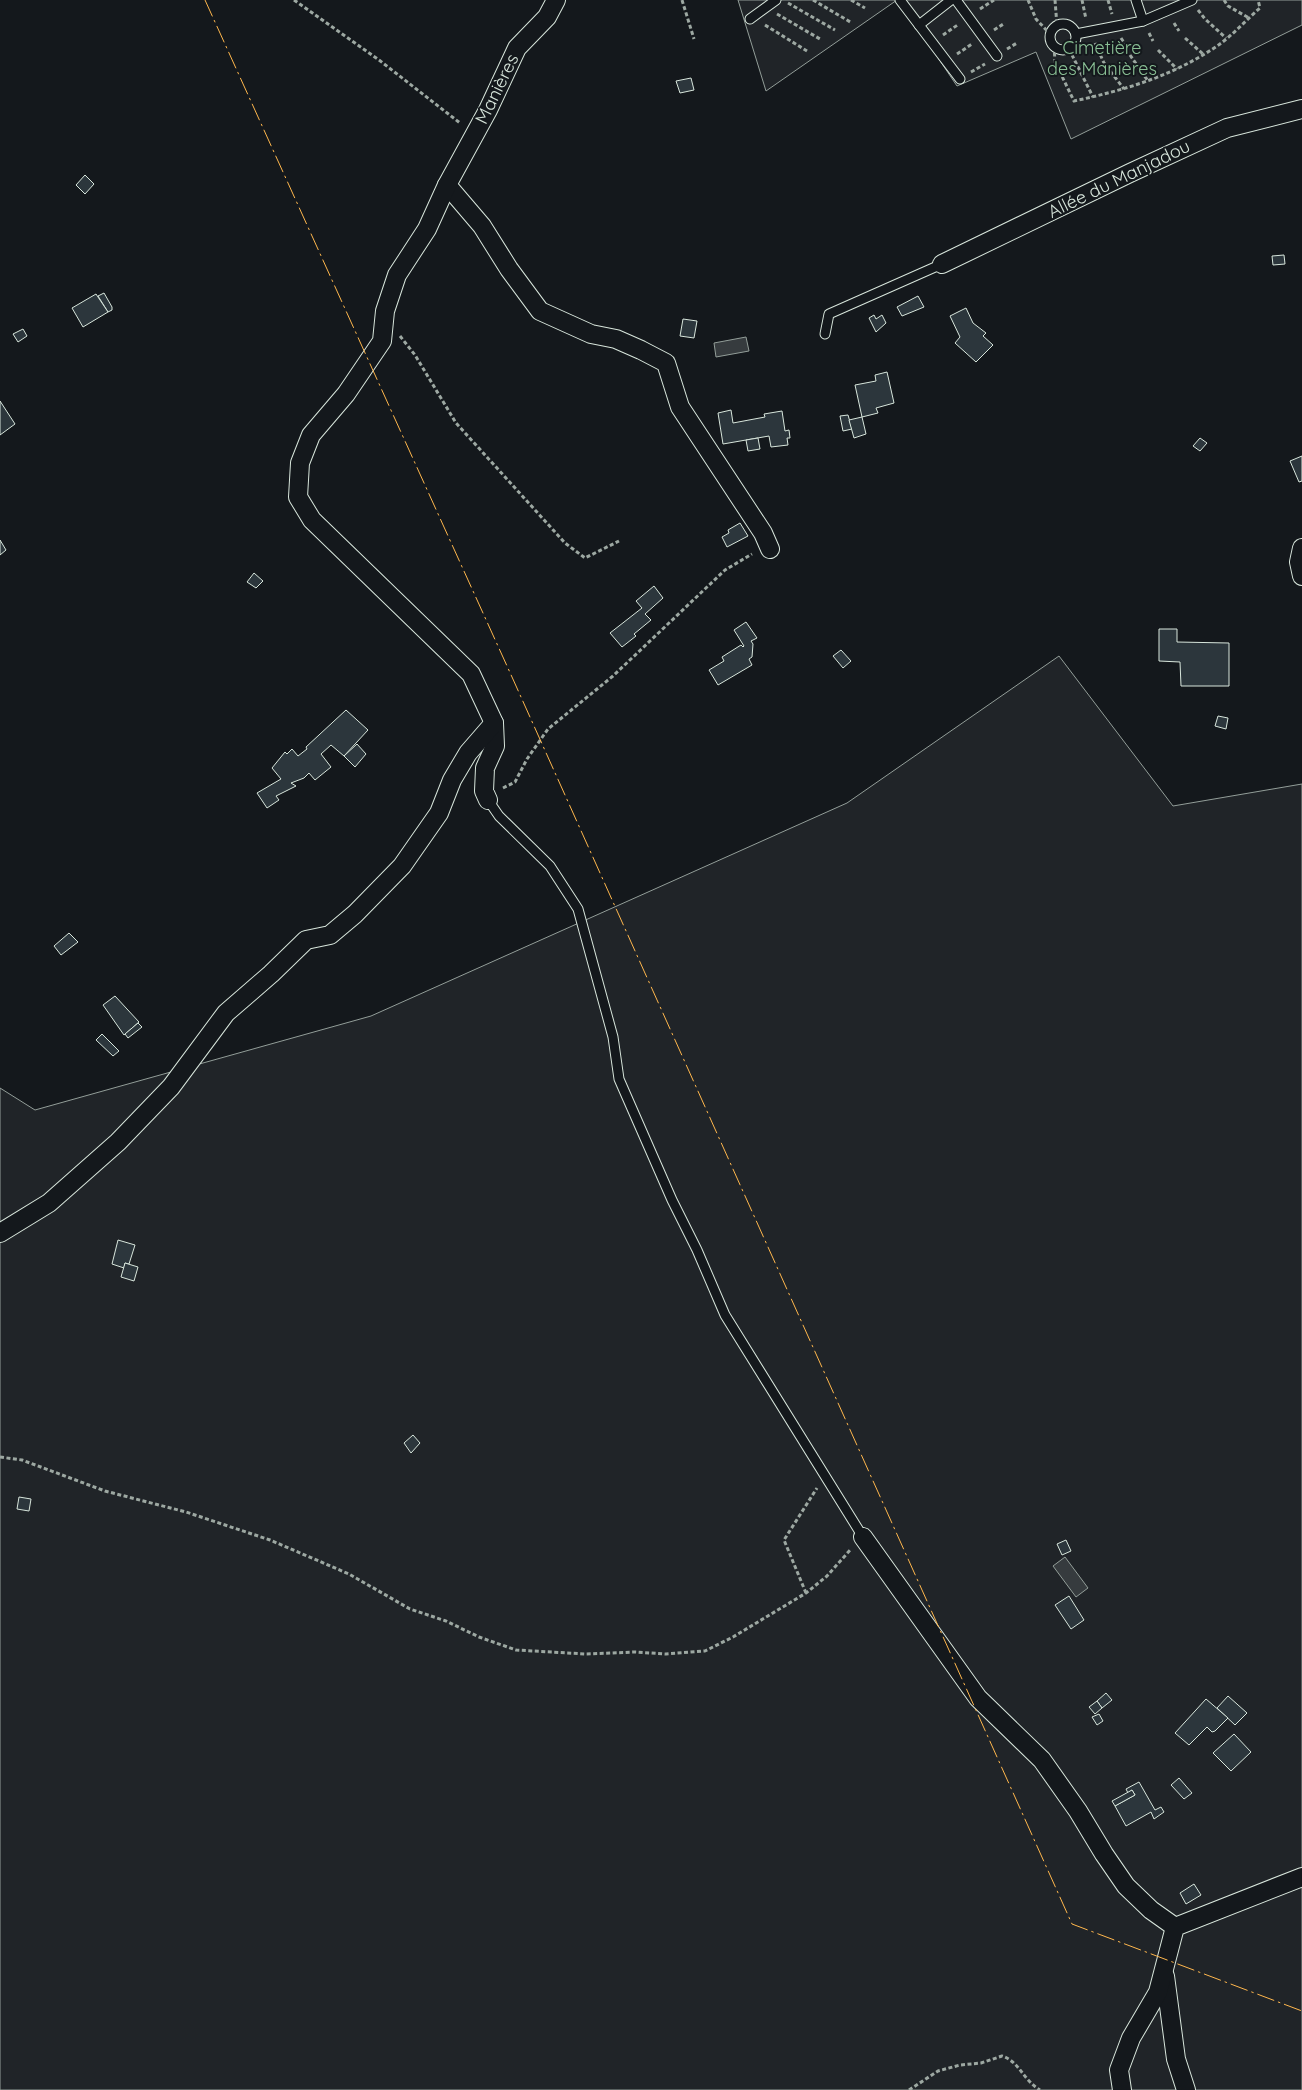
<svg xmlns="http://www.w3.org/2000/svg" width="1302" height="2090" font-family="Quicksand,sans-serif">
	<rect width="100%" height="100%" fill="#14181c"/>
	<!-- green -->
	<g fill="#202428" stroke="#939e99">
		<polygon points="738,0 897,0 766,91"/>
		<polygon points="899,0 1302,0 1302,25 1071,139 1036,52 957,86"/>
		<polygon points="1059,656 1173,806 1302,784 1302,2090 0,2090 0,1088 35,1110 371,1016 847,803"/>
	</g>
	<!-- water -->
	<g fill="#363b3e" stroke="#939e99">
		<polygon points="746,337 749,351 716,357 714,343"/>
		<polygon points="1065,1557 1088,1588 1076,1597 1053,1566"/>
	</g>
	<!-- building -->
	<g fill="#2c363c" stroke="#d8e6dc">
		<polygon points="691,78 694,90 680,93 676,81"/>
		<polygon points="85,175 94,184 85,194 76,185"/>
		<polygon points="1284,255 1285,264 1273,265 1272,256"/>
		<polygon points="104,293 112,307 112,310 108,312 98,296"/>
		<polygon points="96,294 108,312 83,327 72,308"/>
		<polygon points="918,296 924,307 902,316 897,307"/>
		<polygon points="966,308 973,323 986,333 983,336 993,345 976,362 955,343 960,337 950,316"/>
		<polygon points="874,315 876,319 882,315 886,323 876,332 869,318"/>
		<polygon points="683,319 697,321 694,338 680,336"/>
		<polygon points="23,329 27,336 18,342 13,334"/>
		<polygon points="887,372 894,403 876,408 878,413 862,417 855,385 876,381 875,375"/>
		<polygon points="0,401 15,424 0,435"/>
		<polygon points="731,410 733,423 765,417 764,414 782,411 785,431 789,430 790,438 787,438 788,445 771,447 769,436 723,444 718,413"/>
		<polygon points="848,415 852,429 843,431 840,416"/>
		<polygon points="862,417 866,434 854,438 849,420"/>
		<polygon points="758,438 760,449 748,451 746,440"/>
		<polygon points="1200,438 1207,443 1200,451 1193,446"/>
		<polygon points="1302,456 1302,481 1299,482 1290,461"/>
		<polygon points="740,523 748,536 727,547 722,537 729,533 728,530"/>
		<polygon points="0,540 6,550 0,555"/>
		<polygon points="254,573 263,581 256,588 247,582"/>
		<polygon points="654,586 663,598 645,614 651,620 634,634 636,636 622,647 610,633 642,608 636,601"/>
		<polygon points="746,622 757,638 751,641 753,644 752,657 749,659 752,665 718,685 709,670 724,661 722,657 741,645 743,647 744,646 734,630"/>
		<polygon points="1159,629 1177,629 1177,642 1229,643 1229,686 1181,686 1180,662 1159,661"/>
		<polygon points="841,650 851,661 843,668 833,656"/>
		<polygon points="346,710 368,730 344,756 331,745 321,754 331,767 315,780 309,773 304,778 291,783 296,786 276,796 279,800 267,808 257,793 281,779 272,768 285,752 287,754 292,749 298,756 307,749 306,747"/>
		<polygon points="1218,716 1228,718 1226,729 1215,726"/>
		<polygon points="357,744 366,754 355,767 344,756"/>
		<polygon points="69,933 78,942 61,955 54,946"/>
		<polygon points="115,996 139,1022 124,1035 103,1005"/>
		<polygon points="138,1023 142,1027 128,1038 125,1034"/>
		<polygon points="102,1034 119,1051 113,1056 96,1040"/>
		<polygon points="118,1240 135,1245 129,1264 125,1263 124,1268 112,1264"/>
		<polygon points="125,1263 138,1267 134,1281 121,1277"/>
		<polygon points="413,1435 420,1443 411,1453 404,1443"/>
		<polygon points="19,1497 31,1499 29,1511 17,1509"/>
		<polygon points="1066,1540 1071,1551 1062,1555 1057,1544"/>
		<polygon points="1069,1596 1084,1620 1071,1629 1055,1605"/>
		<polygon points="1106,1693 1112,1700 1102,1708 1097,1701"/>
		<polygon points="1228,1696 1247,1713 1235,1725 1217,1708"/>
		<polygon points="1206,1699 1228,1718 1215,1731 1212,1732 1207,1727 1189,1745 1175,1733"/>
		<polygon points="1097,1701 1102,1708 1095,1714 1089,1707"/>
		<polygon points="1099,1714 1103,1721 1097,1725 1092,1717"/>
		<polygon points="1234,1734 1251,1752 1231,1771 1213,1753"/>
		<polygon points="1179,1778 1192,1793 1184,1799 1171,1785"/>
		<polygon points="1139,1782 1155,1810 1161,1807 1164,1812 1154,1819 1151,1812 1126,1826 1115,1806 1135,1795 1132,1790 1128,1793 1126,1789"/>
		<polygon points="1132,1790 1135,1795 1115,1806 1112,1801"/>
		<polygon points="1194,1884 1201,1895 1186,1904 1180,1893"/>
	</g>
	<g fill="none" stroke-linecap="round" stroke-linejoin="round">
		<defs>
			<g id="service">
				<polyline points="900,0 960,79"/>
				<polyline points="956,0 997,56"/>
				<polyline points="1136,0 1143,21 1192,0"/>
				<polyline points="750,19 776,0"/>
				<circle cx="1063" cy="37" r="13"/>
				<polyline points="919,25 951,0"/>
				<polyline points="1076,34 1143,21"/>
				<polyline points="825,334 829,314 942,264"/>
				<polyline points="488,800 499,816 550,866 578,909 613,1037 619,1079 672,1200 697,1250 725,1315 863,1537"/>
			</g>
			<g id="minor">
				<polyline points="447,185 482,226 509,269 540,311 591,334 616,339 641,350 666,363 680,407 763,533 770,549"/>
				<polyline points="942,264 1130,173 1227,128 1302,109"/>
				<polyline points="1302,548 1299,562 1302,576"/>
				<polyline points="488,800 484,791 485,768 495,746 494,723 471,674 312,520 298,497 300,463 311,435 346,394 382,341 385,311 397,275 427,229 447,185 488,110 517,48 547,17 556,0"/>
				<polyline points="0,1233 49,1203 118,1142 171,1087 226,1013 271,974 306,940 330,935 355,914 402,866 439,813 452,780 468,753 494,723"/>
				<polyline points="863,1537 978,1698 1042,1760 1078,1811 1104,1854 1126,1886 1151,1910 1175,1927"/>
				<polyline points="1165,1976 1176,2059 1186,2090"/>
				<polyline points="1122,2090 1119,2070 1131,2038 1158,1992 1175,1927 1302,1877"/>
			</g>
		</defs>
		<!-- service casing -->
		<use href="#service" stroke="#d8e6dc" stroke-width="11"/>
		<!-- minor casing -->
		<use href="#minor" stroke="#d8e6dc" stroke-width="20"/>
		<!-- path -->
		<g stroke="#9da8a2" stroke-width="3" stroke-dasharray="4 2.5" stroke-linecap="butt">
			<polyline points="294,0 379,60 460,123"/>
			<polyline points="682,0 694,39"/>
			<polyline points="813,0 852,23"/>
			<polyline points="851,0 865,8"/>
			<polyline points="1028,0 1036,19 1051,35"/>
			<polyline points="1055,0 1057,26"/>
			<polyline points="1082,0 1086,19"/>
			<polyline points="1108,0 1112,14"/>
			<polyline points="1224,0 1228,6 1249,18"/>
			<polyline points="788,3 835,30"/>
			<polyline points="980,9 994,0"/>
			<polyline points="1198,10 1205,19 1226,38"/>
			<polyline points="777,14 820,39"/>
			<polyline points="1174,23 1179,31"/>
			<polyline points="765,25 807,51"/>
			<polyline points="994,30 1005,23"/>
			<polyline points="1149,33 1153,41"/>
			<polyline points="943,35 959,24"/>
			<polyline points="1121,38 1126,46"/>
			<polyline points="1185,38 1203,54"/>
			<polyline points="1095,43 1104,63 1124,89"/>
			<path d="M1054 46 1055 62 1074 101C1125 90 1173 76 1217 46 1232 36 1246 20 1260 8L1258 0"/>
			<polyline points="1007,49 1017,43"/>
			<polyline points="1069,49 1093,97"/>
			<polyline points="1158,50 1177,69"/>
			<polyline points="957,54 972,44"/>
			<polyline points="1130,55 1148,81"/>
			<polyline points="971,72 985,64"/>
			<polyline points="400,336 415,355 456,423 565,543 585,558 619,541"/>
			<polyline points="503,788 515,782 527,759 548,729 613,676 725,570 752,554"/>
			<polyline points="0,1457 22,1460 105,1491 186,1512 270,1540 349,1574 410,1609 446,1621 479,1637 516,1650 586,1654 635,1652 666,1654 705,1651 733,1637 806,1593 827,1576 851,1549"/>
			<polyline points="806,1593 784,1540 817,1488"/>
			<path d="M909 2090 938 2071 960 2065 981 2063 1002 2056C1020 2062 1022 2079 1040 2090"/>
		</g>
		<!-- service -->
		<use href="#service" stroke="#14181c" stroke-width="9"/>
		<!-- minor -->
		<use href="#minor" stroke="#14181c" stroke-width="18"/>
		<!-- power -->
		<polyline stroke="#ffb74d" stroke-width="1" stroke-dasharray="18 4 2.5 4" stroke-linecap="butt" points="205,0 512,677 1072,1924 1302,2011"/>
	</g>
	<g text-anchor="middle" stroke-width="4" stroke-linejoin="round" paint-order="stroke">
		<!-- park labels -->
		<g font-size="18" fill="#8ac095" stroke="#14181c">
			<text x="1102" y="54">Cimetière<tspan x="1102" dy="21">des Manières</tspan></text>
		</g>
		<!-- street labels -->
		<g font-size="18" fill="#d8e6dc" stroke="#14181c">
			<text transform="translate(497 89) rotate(-64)" y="6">Manières</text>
			<text transform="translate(1119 179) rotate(-26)" y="6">Allée du Manjadou</text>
		</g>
	</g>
</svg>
